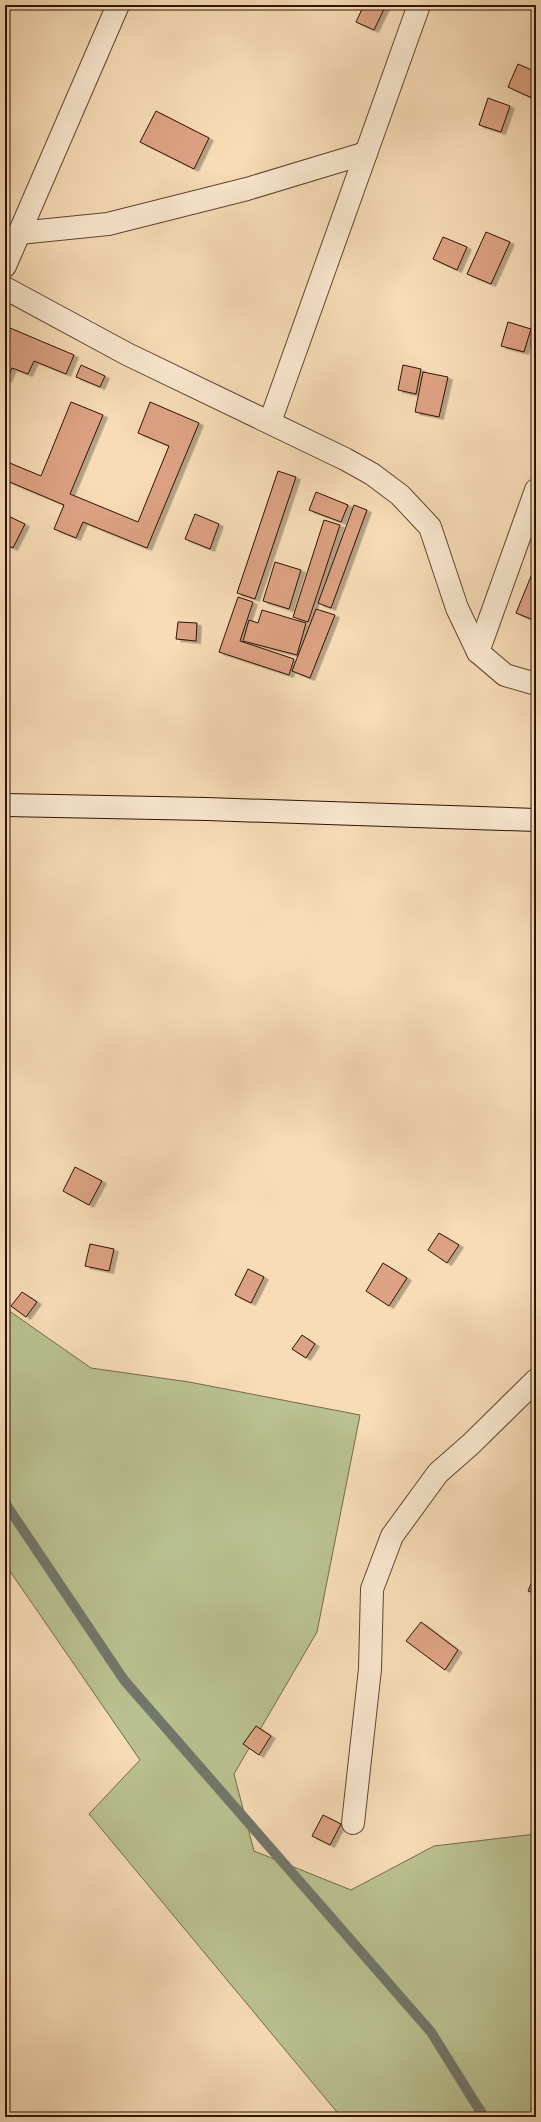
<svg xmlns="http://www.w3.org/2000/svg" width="541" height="2122" font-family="'IM FELL French Canon',serif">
	<defs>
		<filter id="shadow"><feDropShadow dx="4.5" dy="2.5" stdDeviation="0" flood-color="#0004"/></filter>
	</defs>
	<rect width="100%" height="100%" fill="#f7dcb6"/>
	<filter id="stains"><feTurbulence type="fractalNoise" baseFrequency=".005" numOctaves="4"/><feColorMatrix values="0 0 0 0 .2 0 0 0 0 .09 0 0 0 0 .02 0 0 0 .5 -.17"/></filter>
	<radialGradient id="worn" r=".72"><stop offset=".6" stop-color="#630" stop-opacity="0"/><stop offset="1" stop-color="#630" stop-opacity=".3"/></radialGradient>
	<!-- green -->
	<polygon fill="#bac190" stroke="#746a49" points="5,1308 91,1368 189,1382 360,1415 317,1632 234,1774 254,1851 351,1890 434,1846 536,1834 536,2117 341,2117 89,1814 140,1760 5,1564"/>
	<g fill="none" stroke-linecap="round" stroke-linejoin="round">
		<!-- stream -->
		<polyline stroke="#71776b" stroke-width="10" points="5,1503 124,1680 431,2032 484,2117"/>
	</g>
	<!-- building -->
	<g fill="#dda283" stroke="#2e1202" filter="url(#shadow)">
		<polygon points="364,5 386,5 374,30 356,22"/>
		<polygon points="518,64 536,72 536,90 532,98 508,87"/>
		<polygon points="488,98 510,106 501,132 479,125"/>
		<polygon points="156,111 209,138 194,169 140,142"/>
		<polygon points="486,232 510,242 491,284 467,274"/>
		<polygon points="443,237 467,247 457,270 433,259"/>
		<polygon points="508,322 531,329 524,352 501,346"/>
		<polygon points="10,328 74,355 66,374 34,361 28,374 12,368 7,380 5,379 5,340"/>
		<polygon points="81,365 105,376 100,387 76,377"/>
		<polygon points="403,365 421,369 416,394 398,390"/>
		<polygon points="423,372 448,377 439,417 415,412"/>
		<polygon points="71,402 103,415 70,494 138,522 169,446 138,433 150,402 199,423 147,548 83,522 76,538 54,529 64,505 5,480 5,461 41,476"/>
		<polygon points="278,471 296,477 255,599 237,593"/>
		<polygon points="316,492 348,505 341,522 309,510"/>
		<polygon points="354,505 367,510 331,608 318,603"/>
		<polygon points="195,514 219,524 210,549 185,539"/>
		<polygon points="6,515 25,524 13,548 5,544"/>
		<polygon points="324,520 340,525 308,622 293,617"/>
		<polygon points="275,562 301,570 289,609 263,601"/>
		<polygon points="536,564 536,621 516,613"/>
		<polygon points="238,597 253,602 240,641 294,659 289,675 219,652"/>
		<polygon points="316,609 335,615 310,678 292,671"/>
		<polygon points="262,610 306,623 297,655 243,641 249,620 258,623"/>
		<polygon points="178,622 197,623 196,641 176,639"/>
		<polygon points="75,1167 102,1181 89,1205 63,1191"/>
		<polygon points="439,1233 459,1245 447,1263 428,1250"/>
		<polygon points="90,1244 114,1249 109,1271 85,1266"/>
		<polygon points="383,1263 407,1278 389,1306 366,1291"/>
		<polygon points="248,1269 264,1277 251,1303 235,1295"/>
		<polygon points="22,1292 37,1302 26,1317 11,1306"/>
		<polygon points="302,1335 315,1344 306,1358 292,1349"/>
		<polygon points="536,1572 536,1594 528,1591"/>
		<polygon points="421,1622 458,1650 445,1670 406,1641"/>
		<polygon points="256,1726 271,1736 259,1755 243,1744"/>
		<polygon points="323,1815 341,1824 330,1845 312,1836"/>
	</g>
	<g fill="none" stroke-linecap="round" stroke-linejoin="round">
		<defs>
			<g id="street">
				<polyline points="19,233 108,224 247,189 366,153"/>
				<polyline points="5,266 118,5"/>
				<polyline points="5,288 127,354 345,459 372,474 400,495 430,527 457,608 478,652 505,675 536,684"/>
				<polyline points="270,422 419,5"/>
				<polyline points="478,652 536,490"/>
				<polyline points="353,1823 370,1669 372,1589 392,1536 438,1473 471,1444 536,1380"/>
			</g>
			<polyline id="secondary" points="5,805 207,809 536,820"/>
		</defs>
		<!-- street casing -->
		<use href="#street" stroke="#60442f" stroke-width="24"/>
		<!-- secondary casing -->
		<use href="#secondary" stroke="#2e1202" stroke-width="24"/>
		<!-- street -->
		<use href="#street" stroke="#fae8d0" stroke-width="22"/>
		<!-- secondary -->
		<use href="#secondary" stroke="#fae8d0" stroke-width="22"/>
	</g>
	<!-- margin -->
	<rect width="541" height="2122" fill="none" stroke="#f7dcb6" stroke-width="20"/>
	<rect x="6" y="6" width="529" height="2110" fill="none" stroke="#2e1202" stroke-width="2"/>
	<rect x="10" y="10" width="521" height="2102" fill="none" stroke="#2e1202"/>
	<rect width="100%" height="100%" filter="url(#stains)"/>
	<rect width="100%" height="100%" fill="url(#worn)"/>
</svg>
